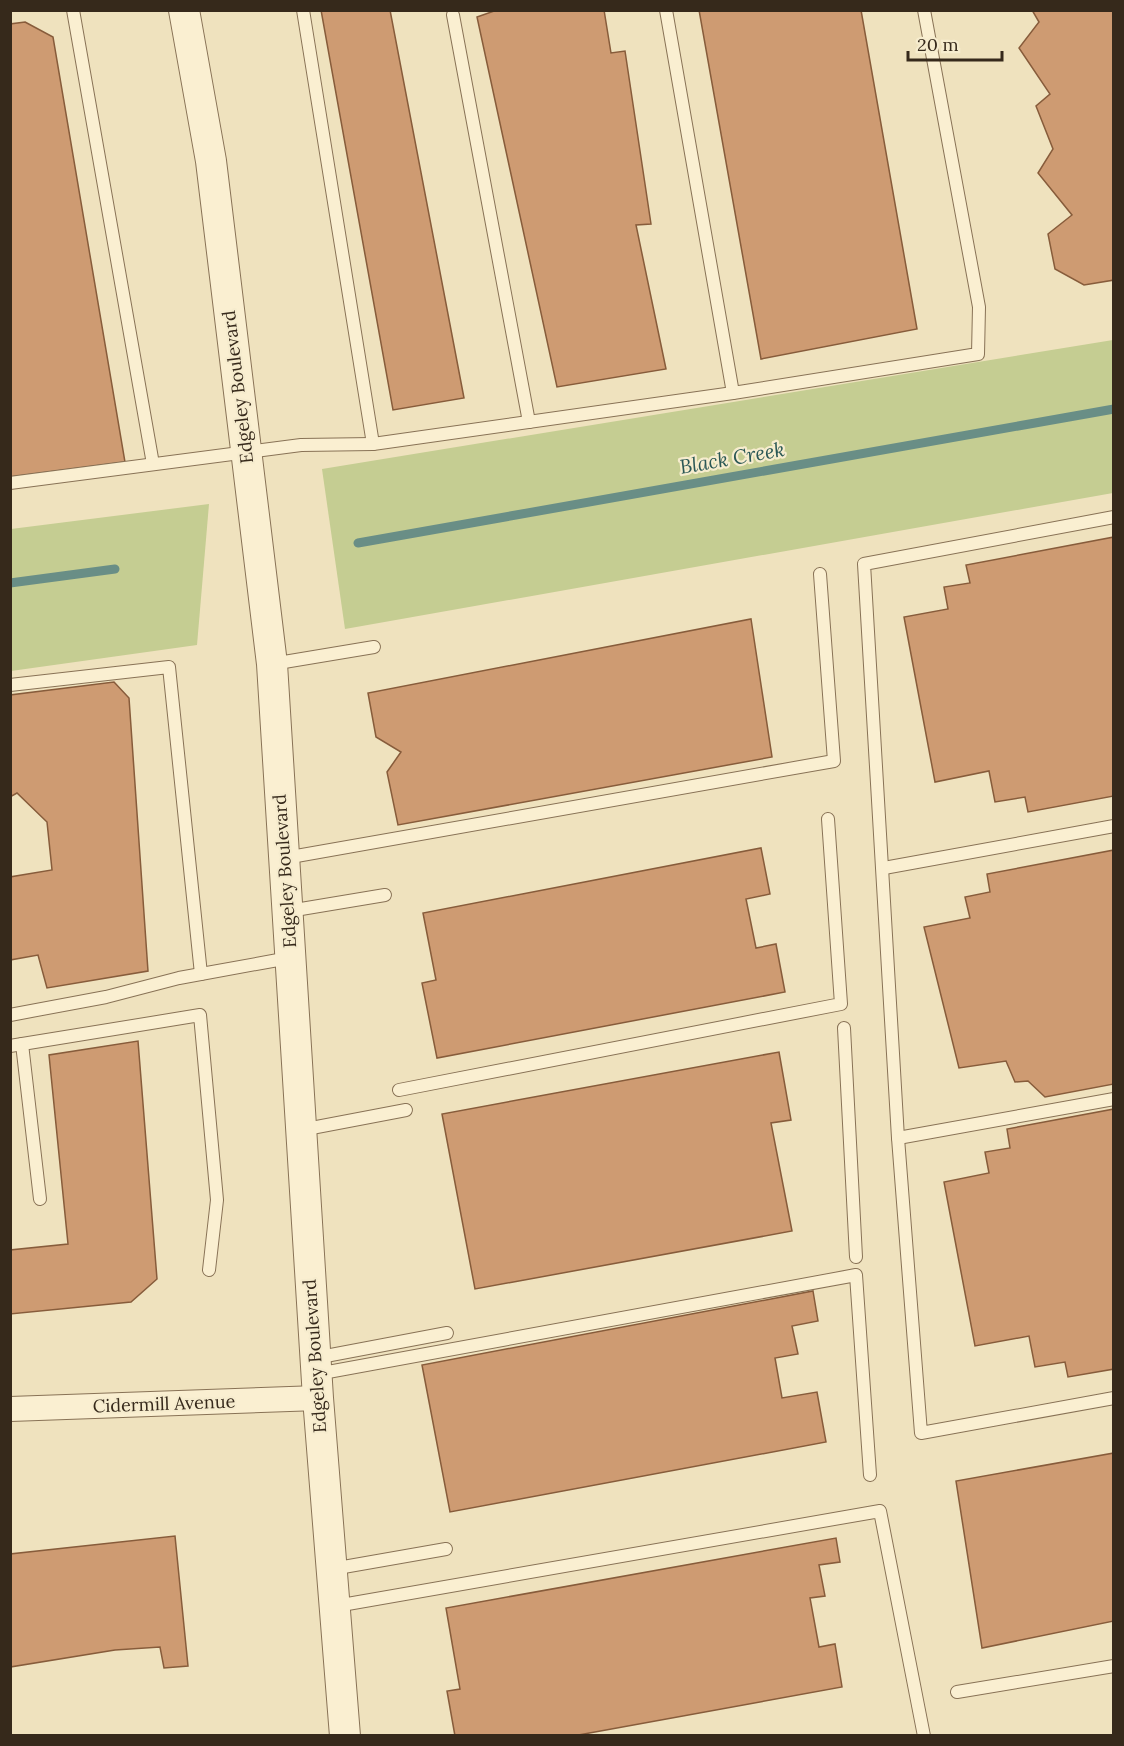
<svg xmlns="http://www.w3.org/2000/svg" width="1124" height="1746" font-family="Lora,serif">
	<rect width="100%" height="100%" fill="#efe2be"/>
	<!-- green -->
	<g fill="#c5cd92">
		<polygon points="1113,340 1113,493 345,629 322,469"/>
		<polygon points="209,504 197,645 11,671 11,529"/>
	</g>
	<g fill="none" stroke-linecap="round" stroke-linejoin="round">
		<!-- stream -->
		<g stroke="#698e86" stroke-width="9">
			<polyline points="358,543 1114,409"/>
			<polyline points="10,583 115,569"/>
		</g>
	</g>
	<!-- building -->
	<g fill="#ce9b72" stroke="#875c3b" stroke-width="1.5">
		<polygon points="321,10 390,10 464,398 393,410"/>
		<polygon points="497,10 604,10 611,53 625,51 651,224 636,225 666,369 557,387 477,17"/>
		<polygon points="699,10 861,10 917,329 761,359"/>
		<polygon points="1032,10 1114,10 1114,280 1084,285 1055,269 1048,234 1072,215 1038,173 1053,149 1036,106 1050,94 1019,48 1039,22"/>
		<polygon points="25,22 53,37 125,462 10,477 10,24"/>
		<polygon points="1114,537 1114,796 1028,812 1025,797 995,802 989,771 935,782 904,617 948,609 944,587 970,583 966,565"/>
		<polygon points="751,619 772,757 398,825 387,772 401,752 376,737 368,693"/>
		<polygon points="114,682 129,698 148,971 47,988 38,955 10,960 10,877 52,870 47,822 17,793 10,797 10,695"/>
		<polygon points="761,848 770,894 746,899 756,948 776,944 785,992 437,1058 422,983 436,980 423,913"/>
		<polygon points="1114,850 1114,1084 1045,1097 1028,1081 1015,1082 1006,1061 959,1068 924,927 970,918 965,897 990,892 987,874"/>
		<polygon points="138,1041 157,1279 131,1302 10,1314 10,1250 68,1244 49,1055"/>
		<polygon points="779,1052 791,1120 771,1123 792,1231 475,1289 442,1114"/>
		<polygon points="1114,1109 1114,1369 1068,1377 1065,1362 1035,1367 1029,1336 975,1346 944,1182 989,1173 985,1152 1010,1148 1007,1129"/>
		<polygon points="813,1291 818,1321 792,1326 798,1354 775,1358 782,1398 817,1392 826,1442 450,1512 422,1365"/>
		<polygon points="1114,1453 1114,1621 982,1648 956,1481"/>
		<polygon points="175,1536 188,1666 164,1668 160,1647 115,1650 10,1667 10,1554"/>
		<polygon points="836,1538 840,1562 819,1565 825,1596 810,1598 819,1647 835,1644 842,1687 573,1736 455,1736 447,1691 460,1689 446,1608"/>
	</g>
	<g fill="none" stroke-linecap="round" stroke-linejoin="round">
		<defs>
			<g id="service">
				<polyline points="73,10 153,464"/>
				<polyline points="303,10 373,444 733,393"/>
				<polyline points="666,10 733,393 978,354 979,307 924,10"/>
				<polyline points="453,15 529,422"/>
				<polyline points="10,483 301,445 373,444"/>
				<polyline points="1114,517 864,564 898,1138 921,1433 1114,1398"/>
				<polyline points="272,664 374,647"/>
				<polyline points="10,685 169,667 201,974"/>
				<polyline points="285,858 834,761 820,574"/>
				<polyline points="884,868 1114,826"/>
				<polyline points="289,911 385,895"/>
				<polyline points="10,1015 106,997 179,978 289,958"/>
				<polyline points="844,1028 856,1257"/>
				<polyline points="22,1044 40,1199"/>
				<polyline points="10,1046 200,1015 217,1200 209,1270"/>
				<polyline points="399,1090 841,1004 828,819"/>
				<polyline points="301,1130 406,1110"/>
				<polyline points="898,1138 1114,1099"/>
				<polyline points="315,1358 447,1333"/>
				<polyline points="317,1374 856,1275 870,1475"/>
				<polyline points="332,1569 446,1549"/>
				<polyline points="336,1606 880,1511 924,1736"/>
				<polyline points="957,1692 1114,1666"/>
			</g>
			<polyline id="minor" points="10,1409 318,1398"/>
			<polyline id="tertiary" points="184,10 211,161 272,664 318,1398 345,1736"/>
		</defs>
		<!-- service casing -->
		<use href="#service" stroke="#887256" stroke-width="14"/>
		<!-- minor casing -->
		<use href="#minor" stroke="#887256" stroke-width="26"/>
		<!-- tertiary casing -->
		<use href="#tertiary" stroke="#887256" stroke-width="32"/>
		<!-- service -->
		<use href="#service" stroke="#faefd1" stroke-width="12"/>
		<!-- minor -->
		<use href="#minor" stroke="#faefd1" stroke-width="24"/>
		<!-- tertiary -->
		<use href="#tertiary" stroke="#faefd1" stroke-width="30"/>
	</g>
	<g text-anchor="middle" stroke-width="4.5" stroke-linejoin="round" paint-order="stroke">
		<!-- street labels -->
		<g font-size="18" fill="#36291b" stroke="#f6ecce">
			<text transform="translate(238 387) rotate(-97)" y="6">Edgeley Boulevard</text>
			<text transform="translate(285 871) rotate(-94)" y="6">Edgeley Boulevard</text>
			<text transform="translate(315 1356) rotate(-94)" y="6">Edgeley Boulevard</text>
			<text transform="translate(164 1404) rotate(-2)" y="6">Cidermill Avenue</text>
		</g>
		<!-- water labels -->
		<g font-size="20" font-style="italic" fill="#2a5755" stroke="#f6ecce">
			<text transform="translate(732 458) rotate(-10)" y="7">Black Creek</text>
		</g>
	</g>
	<!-- border -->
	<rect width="1124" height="1746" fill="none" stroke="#36291b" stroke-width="24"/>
	<!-- scale -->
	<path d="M908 51v9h94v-9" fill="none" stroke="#36291b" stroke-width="3"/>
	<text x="917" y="51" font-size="18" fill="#36291b" stroke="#f6ecce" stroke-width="4.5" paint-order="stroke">20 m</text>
</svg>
